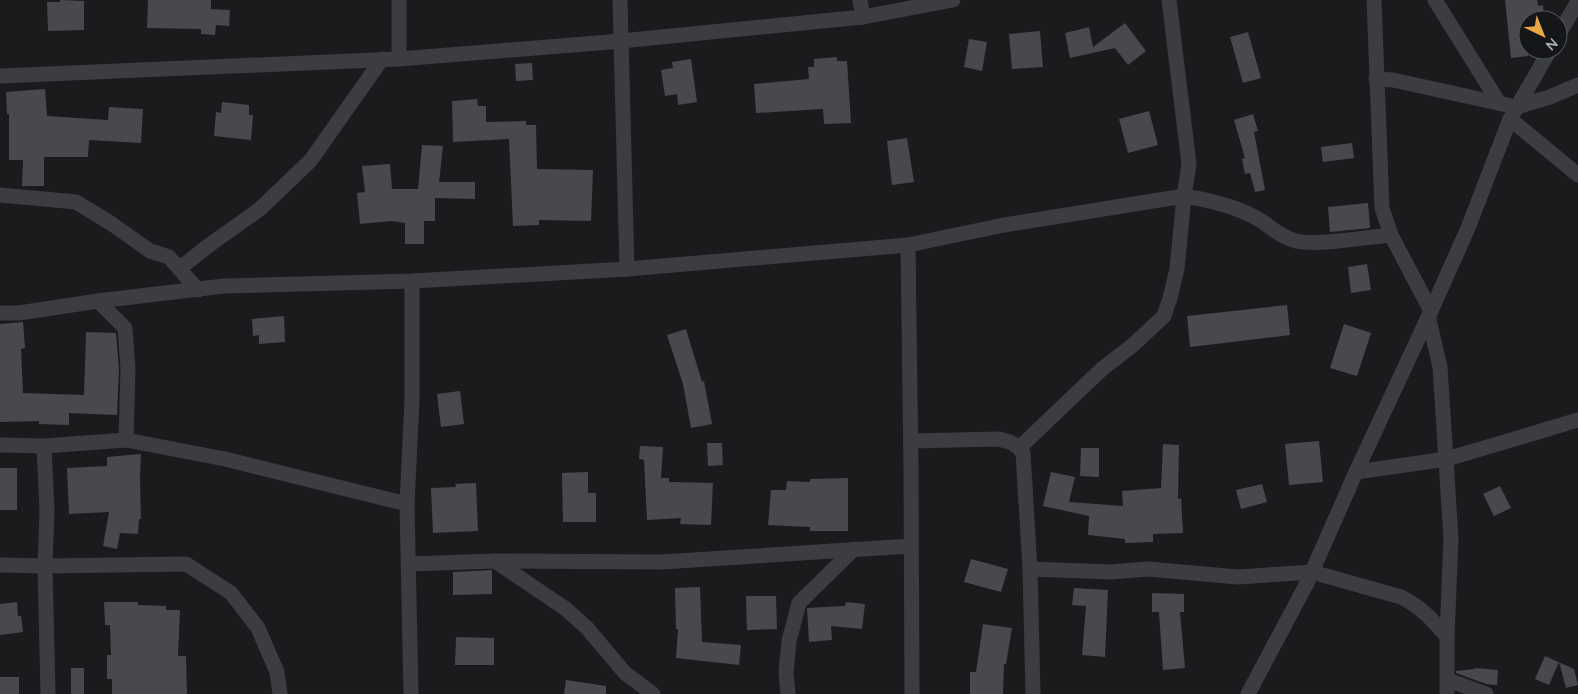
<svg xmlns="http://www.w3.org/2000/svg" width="1578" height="694" font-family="Quicksand,sans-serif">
	<rect width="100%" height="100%" fill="#1b1b1d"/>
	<!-- building -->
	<g fill="#48494d">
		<polygon points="60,0 84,1 84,30 48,31 47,2 60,2"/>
		<polygon points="148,0 211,0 211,9 230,10 229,26 216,25 215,35 201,34 201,29 147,28"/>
		<polygon points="1505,0 1537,0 1538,6 1543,5 1544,20 1528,20 1528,56 1511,58"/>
		<polygon points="1125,23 1146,51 1128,65 1115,48 1070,58 1065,33 1089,27 1093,47"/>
		<polygon points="1040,31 1043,67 1012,69 1009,34"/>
		<polygon points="1248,32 1261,78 1243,83 1230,37"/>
		<polygon points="969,39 987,42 982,71 964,67"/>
		<polygon points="837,57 837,61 847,61 851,123 824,124 823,109 756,113 754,84 809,79 808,67 814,67 814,59"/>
		<polygon points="691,59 697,102 678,105 677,94 665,96 661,70 673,68 672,62"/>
		<polygon points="532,63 533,80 516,81 515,64"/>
		<polygon points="45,89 47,116 108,120 109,107 143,109 141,143 89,140 88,157 44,157 44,186 22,186 23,160 9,160 9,114 7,114 6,92"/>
		<polygon points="477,99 478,106 486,106 486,122 526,121 526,125 536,125 537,169 593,170 591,221 539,220 539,225 513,226 509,139 453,142 452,101"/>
		<polygon points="222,102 249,105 249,115 253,115 251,140 214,136 216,112 221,113"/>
		<polygon points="1149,111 1158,145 1128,153 1119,119"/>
		<polygon points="1253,114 1258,131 1254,132 1265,190 1255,192 1250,173 1245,174 1242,159 1245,158 1234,120"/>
		<polygon points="907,138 914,182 892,185 887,141"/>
		<polygon points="1352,143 1354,158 1323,162 1321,147"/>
		<polygon points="422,145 443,146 439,182 475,182 475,199 435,198 435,221 424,221 424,244 405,244 405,223 391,221 360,224 357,193 365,192 362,166 390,164 392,189 418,189"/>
		<polygon points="1368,203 1370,228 1330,232 1328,207"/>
		<polygon points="1367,264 1371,290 1351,293 1348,267"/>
		<polygon points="1287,305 1290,335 1190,347 1187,316"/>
		<polygon points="284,316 285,342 259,344 259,335 253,336 252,319"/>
		<polygon points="23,322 25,348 21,349 23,393 84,395 86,332 116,333 119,369 117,415 69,413 69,425 39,424 39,421 0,422 0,324"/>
		<polygon points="1344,324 1371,333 1357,376 1330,368"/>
		<polygon points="686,329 702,382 704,381 712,424 691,428 683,384 667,335"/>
		<polygon points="460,391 464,424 441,427 437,394"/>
		<polygon points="1319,441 1323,482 1289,485 1285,444"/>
		<polygon points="707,443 722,443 723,465 708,466"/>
		<polygon points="1163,444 1179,445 1178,499 1181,498 1183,533 1153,534 1153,542 1125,543 1125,539 1088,535 1089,516 1043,506 1051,472 1075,477 1069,502 1123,506 1122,491 1161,488"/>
		<polygon points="640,446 663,447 661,478 669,478 669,482 713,483 711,525 680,524 681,518 647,520 644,460 639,459"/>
		<polygon points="1081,448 1099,448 1099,477 1080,476"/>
		<polygon points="141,454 140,478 141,519 139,519 138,534 120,533 117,549 103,546 109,512 69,514 67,468 107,466 107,457"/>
		<rect x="0" y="468" width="17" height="42"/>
		<polygon points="588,472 588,493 596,493 596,522 563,522 562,473"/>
		<polygon points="848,478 848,531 810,531 810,527 768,525 771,490 786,490 787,481 810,482 810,479"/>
		<polygon points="476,483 478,531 433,533 431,488 456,487 455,484"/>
		<polygon points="1262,484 1267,502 1241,509 1236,490"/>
		<polygon points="1500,486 1511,508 1494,516 1483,494"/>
		<polygon points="971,559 1008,569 1001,592 964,582"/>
		<polygon points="492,570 492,594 453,595 453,572"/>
		<polygon points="700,587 702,642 741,645 739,665 676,658 678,629 676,629 675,588"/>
		<polygon points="1074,588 1108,590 1105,657 1082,655 1086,606 1072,605"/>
		<polygon points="1152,593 1184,594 1184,612 1180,612 1185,668 1163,670 1159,612 1152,612"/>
		<polygon points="746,596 776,596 777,629 747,630"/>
		<polygon points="17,602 18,616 21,616 23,632 0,635 0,604"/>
		<polygon points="104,602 138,602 138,605 166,606 166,610 180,610 178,656 186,656 187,694 112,694 112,679 107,679 107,655 111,655 110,625 105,625"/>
		<polygon points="846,602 865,604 862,629 831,626 832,640 809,642 807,608 845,606"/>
		<polygon points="983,624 1012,628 1006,664 1004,664 1003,694 970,694 970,672 976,672"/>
		<polygon points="456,637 494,638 494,665 455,665"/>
		<polygon points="1545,656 1574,669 1578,685 1566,688 1559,662 1549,685 1535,679"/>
		<rect x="71" y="668" width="13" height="26"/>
		<polygon points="1475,668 1498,670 1497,685 1486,684 1456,673 1456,671 1475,669"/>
		<rect x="0" y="677" width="19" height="17"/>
		<polygon points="566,680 606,686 606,694 564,694"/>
	</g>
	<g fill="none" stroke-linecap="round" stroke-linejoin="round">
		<!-- minor -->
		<g stroke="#3c3d42" stroke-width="15">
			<polyline points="620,0 627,269"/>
			<polyline points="860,0 863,17"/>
			<polyline points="1435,0 1499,103"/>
			<polyline points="1558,36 1578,1"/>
			<polyline points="399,59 399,0"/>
			<polyline points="0,76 399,59 621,41 863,17 953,0"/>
			<polyline points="1376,79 1393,80 1516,107 1550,97 1578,85"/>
			<polyline points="1510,119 1578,175"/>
			<polyline points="0,195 76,202 112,224 150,251 169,257 198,290"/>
			<polyline points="908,245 911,468 912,694"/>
			<polyline points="180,268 212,243 260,209 311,160 382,59"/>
			<polyline points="98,301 125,328 128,369 126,440"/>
			<polyline points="1431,311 1468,228 1510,119 1550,50"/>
			<path d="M0 313H19L98 301 224 286 412 281 627 269 908 245 1004 225 1184 196C1209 200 1237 206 1260 220 1272 228 1281 237 1296 241 1317 246 1367 237 1391 235"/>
			<polyline points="1429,320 1440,367 1451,538 1447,637 1447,694"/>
			<path d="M911 441 998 439C1009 441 1017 444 1023 453L1030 569 1033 694"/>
			<polyline points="0,445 44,446 126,440 225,459 407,504"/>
			<polyline points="44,446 47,510 45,566 48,694"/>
			<polyline points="1019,448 1102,369 1133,345 1164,316 1170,298 1177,269 1184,196 1189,164 1169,0"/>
			<polyline points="1356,472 1447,459 1578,420"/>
			<polyline points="495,561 566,609 587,628 625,673 653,694"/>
			<polyline points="409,564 495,561 662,562 911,546"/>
			<polyline points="0,565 45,566 186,564 231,593 258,628 277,672 280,694"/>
			<path d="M1030 569 1111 572 1148 569 1238 577 1312 572 1401 597C1421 607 1433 620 1447 637"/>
			<polyline points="1448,680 1486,694"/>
			<polyline points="411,694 407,504 412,400 412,281"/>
			<polyline points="788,694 786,672 789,641 799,603 854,549"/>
			<polyline points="1248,694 1307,583 1356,472 1431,311 1391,235 1382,208 1374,0"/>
		</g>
	</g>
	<!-- north arrow -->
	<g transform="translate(1543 35) rotate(137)"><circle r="24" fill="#151618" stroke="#525559"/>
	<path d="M0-4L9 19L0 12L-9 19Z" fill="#eaa745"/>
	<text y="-8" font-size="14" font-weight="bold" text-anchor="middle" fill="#aeb3bb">N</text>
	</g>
</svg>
